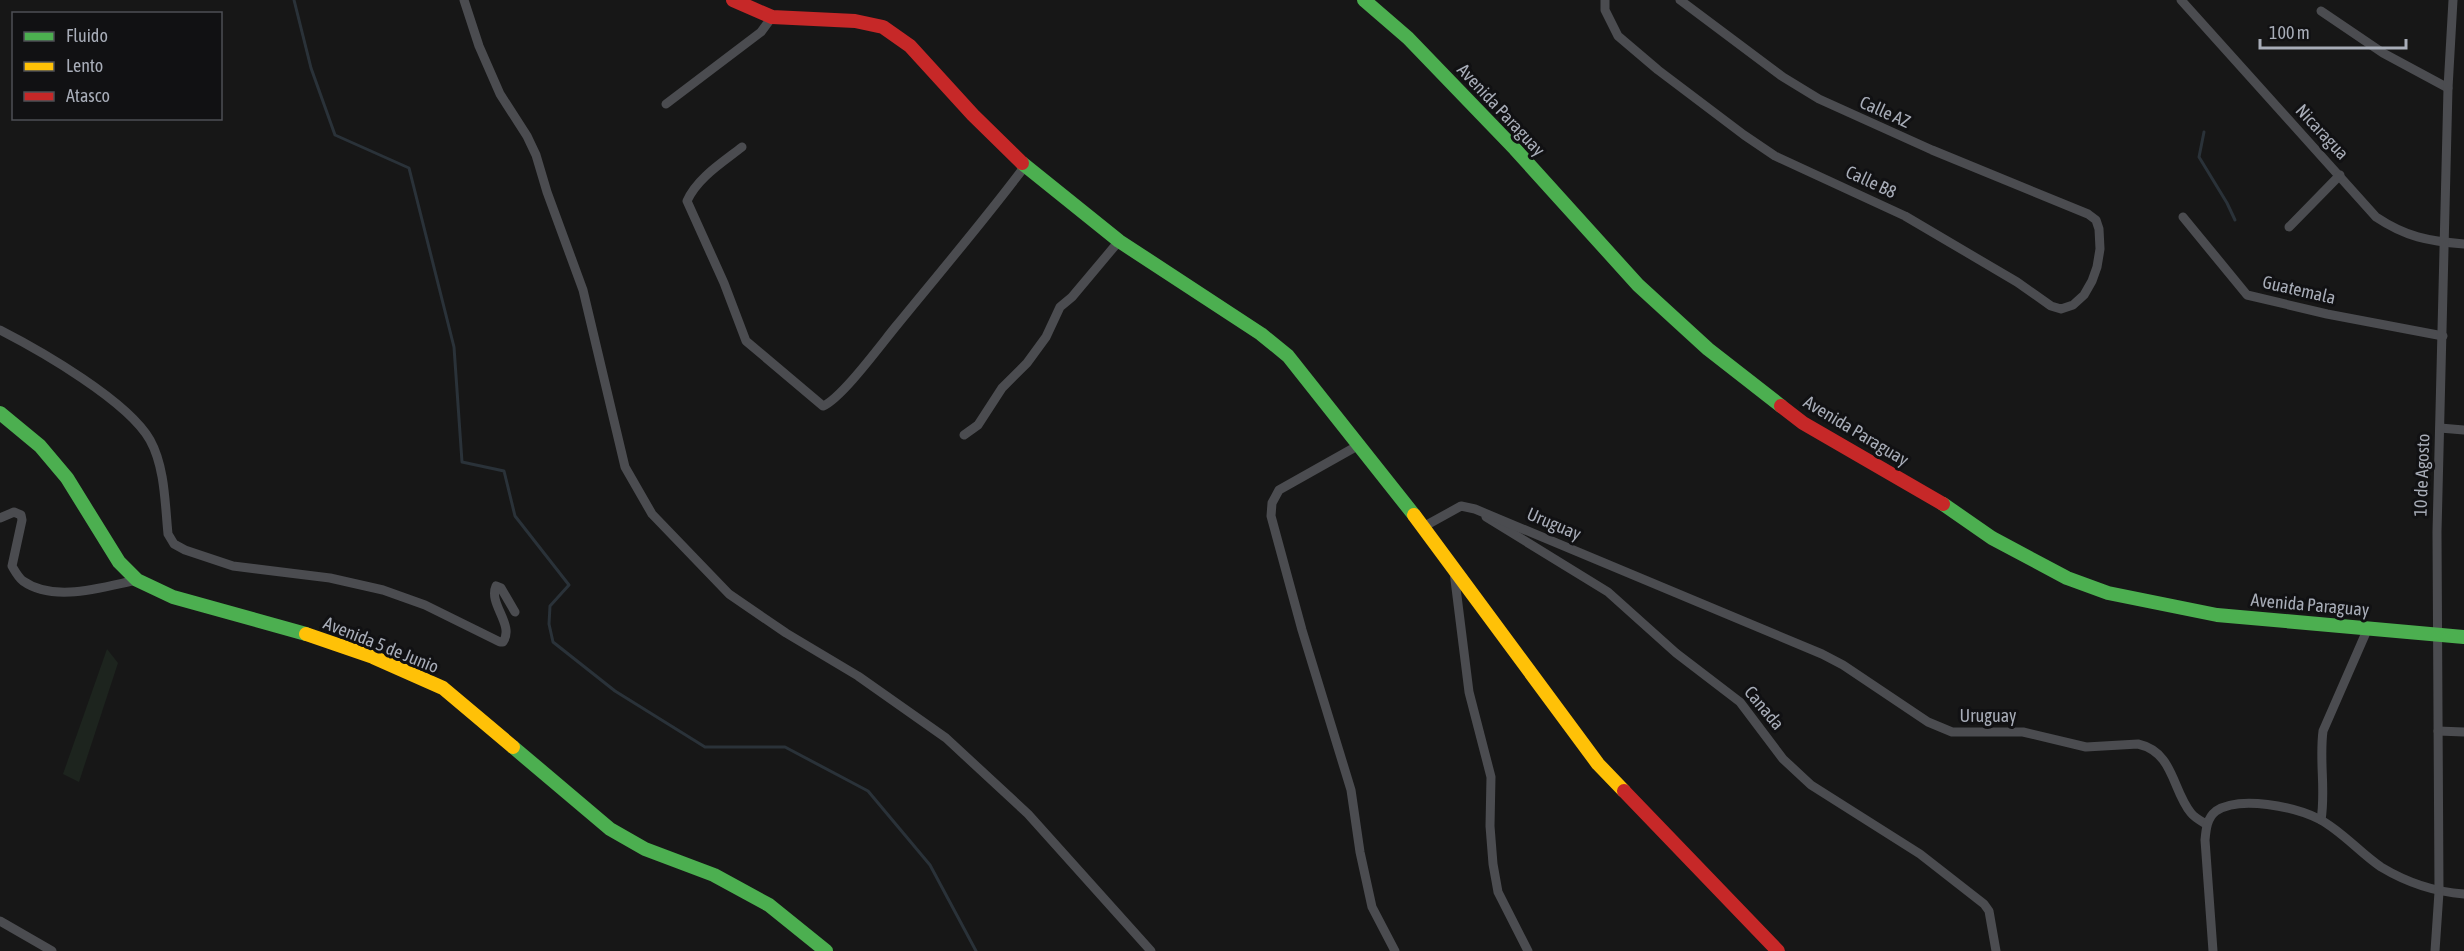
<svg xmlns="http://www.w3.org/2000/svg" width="2464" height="951" font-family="'Asap Condensed',sans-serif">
	<rect width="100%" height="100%" fill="#171717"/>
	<!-- green -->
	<polygon fill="#1d241e" points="107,649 118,663 79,782 63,774"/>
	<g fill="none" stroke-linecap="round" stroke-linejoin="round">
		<!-- stream -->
		<g stroke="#2a3239" stroke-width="3">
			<polyline points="294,0 311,68 335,135 409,168 454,347 462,462 504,471 515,516 569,585 550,606 549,624 553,642 615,691 705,747 785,747 868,791 930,865 976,951"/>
			<polyline points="2204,132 2199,157 2227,203 2235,220"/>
		</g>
		<!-- street -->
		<g stroke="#4b4c50" stroke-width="9">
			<polyline points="464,0 479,46 500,94 527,136 536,155 547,192 583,290 625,467 652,514 729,594 786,633 858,676 946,738 1028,814 1151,951"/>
			<polyline points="1605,0 1605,10 1618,36 1658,70 1744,135 1775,156 1905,216 2017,282 2051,306 2061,309 2073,305 2084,295 2092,281 2097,267 2100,249 2099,229 2096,220 2088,214 1932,150 1819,99 1783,77 1680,0"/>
			<path d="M2181 0 2376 217C2406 237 2428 241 2464 244"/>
			<polyline points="2321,11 2383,53 2448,88"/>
			<polyline points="666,104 761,32 772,17"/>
			<path d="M742 147C723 162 697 178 687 201L724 283 746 341 823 406C842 398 882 343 897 325 940 272 984 221 1025 166"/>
			<polyline points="2183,217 2247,295 2327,314 2443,336"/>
			<polyline points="2289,227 2340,175"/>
			<path d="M0 330C41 351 128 401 150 440 165 467 165 504 168 534L174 544 185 550 233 566 330 578 383 590 425 605 500 642H503C515 625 488 604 496 586L501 588 515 612"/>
			<polyline points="2440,428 2464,430"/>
			<polyline points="964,435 978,425 1002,388 1027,363 1046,337 1060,307 1072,297 1119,241"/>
			<polyline points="1359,445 1279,490 1272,503 1271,516 1302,630 1351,790 1360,852 1372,907 1395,951"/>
			<polyline points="1486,517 1608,592 1676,653 1740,702 1783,759 1811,785 1920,854 1984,904 1989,911 1996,951"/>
			<path d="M0 518 14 512 21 515 22 520 12 566C15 571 18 577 23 581 54 603 103 587 137 580"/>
			<path d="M1423 527 1461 506 1475 509 1822 654 1843 665 1928 722 1952 732H2023L2086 747 2138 744C2174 752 2172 790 2191 813 2195 818 2201 821 2206 824"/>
			<polyline points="1454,572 1469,692 1491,777 1490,826 1493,864 1498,892 1528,951"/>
			<polyline points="2438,731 2464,732"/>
			<path d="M2321 820C2326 790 2319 761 2323 731L2368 628"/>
			<polyline points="0,921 52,951"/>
			<path d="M2213 951 2205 840C2206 829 2207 818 2216 811 2240 795 2295 807 2319 819 2342 831 2360 853 2381 867 2406 882 2436 892 2464 894"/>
			<polyline points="2435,951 2439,892 2437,532 2448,88 2453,0"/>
		</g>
		<!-- fast -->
		<g stroke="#4caf50" stroke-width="14">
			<polyline points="1364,0 1408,38 1515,149 1638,285 1708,349 1781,406"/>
			<polyline points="1022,163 1119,241 1261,334 1288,356 1414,515"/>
			<polyline points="0,413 40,446 67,478 119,562 137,580 173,597 306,634"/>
			<polyline points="1943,504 1992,538 2067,578 2108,593 2217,615 2464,637"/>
			<polyline points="513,747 610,829 645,849 714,875 769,905 826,951"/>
		</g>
		<!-- slow -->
		<g stroke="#ffc107" stroke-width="14">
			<polyline points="1414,515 1598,764 1624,791"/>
			<polyline points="306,634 373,657 443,688 513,747"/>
		</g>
		<!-- jam -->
		<g stroke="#c62828" stroke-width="14">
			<polyline points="733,0 772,17 855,21 883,27 910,46 973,115 1022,163"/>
			<polyline points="1781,406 1803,423 1943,504"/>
			<polyline points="1624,791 1778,951"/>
		</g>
	</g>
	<g text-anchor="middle" stroke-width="6" stroke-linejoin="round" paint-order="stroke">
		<!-- street labels -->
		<g font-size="18" fill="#a8adb8" stroke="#111113">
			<text transform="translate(1501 110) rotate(47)" y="6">Avenida Paraguay</text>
			<text transform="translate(1885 112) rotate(24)" y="6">Calle AZ</text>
			<text transform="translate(2322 132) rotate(47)" y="6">Nicaragua</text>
			<text transform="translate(1871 182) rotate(25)" y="6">Calle B8</text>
			<text transform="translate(2299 290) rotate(13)" y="6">Guatemala</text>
			<text transform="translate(1856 431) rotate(31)" y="6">Avenida Paraguay</text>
			<text transform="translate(2422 475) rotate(-88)" y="6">10 de Agosto</text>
			<text transform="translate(1554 524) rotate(23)" y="6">Uruguay</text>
			<text transform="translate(2310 605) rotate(5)" y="6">Avenida Paraguay</text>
			<text transform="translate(381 645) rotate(22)" y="6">Avenida 5 de Junio</text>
			<text transform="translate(1764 708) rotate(50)" y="6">Canada</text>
			<text x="1988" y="722">Uruguay</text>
		</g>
	</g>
	<!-- legend -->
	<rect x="12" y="12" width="210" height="108" fill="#111113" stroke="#4d4f55" stroke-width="1.5"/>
	<rect x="24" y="32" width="30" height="9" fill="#4caf50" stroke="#4d4f55" stroke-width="1.5"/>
	<text x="66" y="42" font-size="18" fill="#a8adb8">Fluido</text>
	<rect x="24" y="62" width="30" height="9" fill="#ffc107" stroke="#4d4f55" stroke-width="1.5"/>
	<text x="66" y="72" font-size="18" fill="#a8adb8">Lento</text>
	<rect x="24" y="92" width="30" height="9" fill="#c62828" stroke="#4d4f55" stroke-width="1.5"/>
	<text x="66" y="102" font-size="18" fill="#a8adb8">Atasco</text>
	<!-- scale -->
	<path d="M2260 39v9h146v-9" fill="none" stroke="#a8adb8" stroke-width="3"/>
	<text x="2269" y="39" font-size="18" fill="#a8adb8" stroke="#111113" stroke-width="4.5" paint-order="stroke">100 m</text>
</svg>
